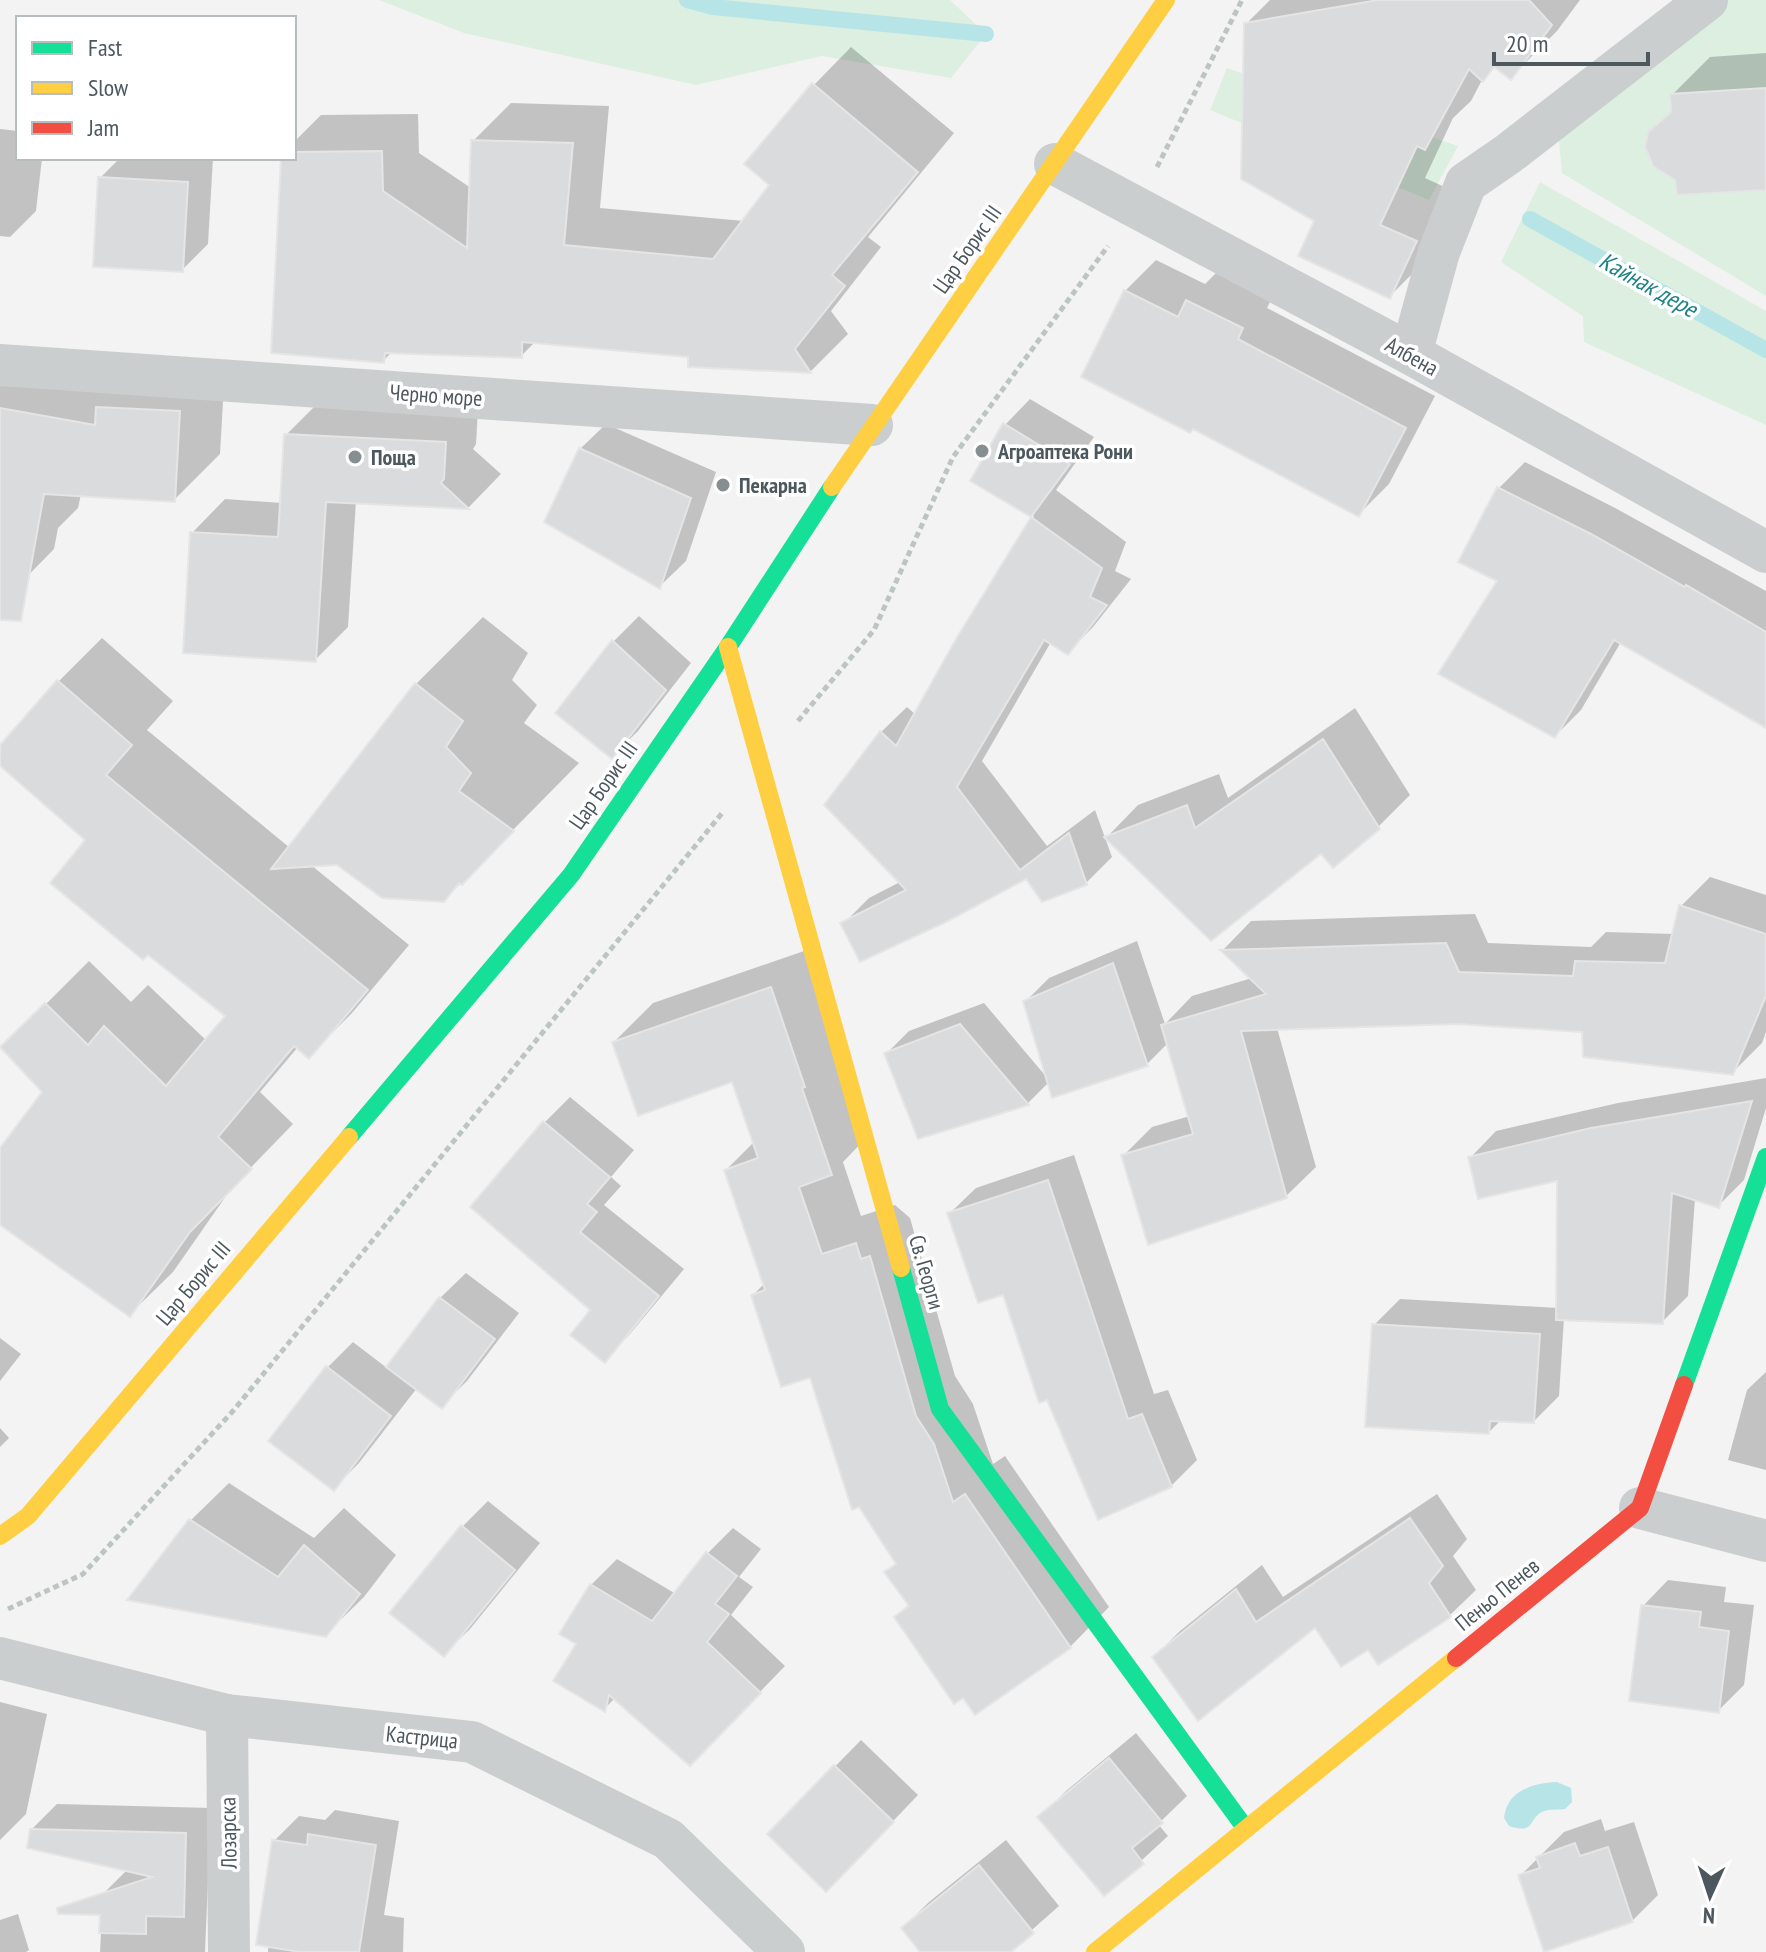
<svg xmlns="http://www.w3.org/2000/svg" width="1766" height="1952" font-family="'PT Sans Narrow',sans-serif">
	<rect width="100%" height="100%" fill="#f4f3f3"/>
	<!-- green -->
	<g fill="#dcefe0">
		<polygon points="379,0 950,0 986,34 951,78 822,56 696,85 464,33"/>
		<polygon points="1728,0 1766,0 1766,296 1562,173 1558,130"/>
		<polygon points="1227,68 1458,146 1429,200 1210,110"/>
		<polygon points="1540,182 1766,311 1766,425 1584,342 1583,316 1501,262"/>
	</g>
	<!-- water -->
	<path fill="#b6e4e7" d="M1557 1782 1571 1788 1572 1802 1565 1809C1559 1810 1550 1809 1544 1811 1527 1818 1537 1835 1509 1826L1504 1818C1507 1791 1532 1783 1557 1782Z"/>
	<!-- shadow -->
	<g fill="#0003">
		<polygon points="1270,0 1580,0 1557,31 1511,77 1496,66 1482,80 1471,101 1453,118 1425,178 1462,195 1436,250 1390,296 1317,220 1246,24"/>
		<polygon points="851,47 954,133 868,237 881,247 831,311 848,334 811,371 690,365 690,356 536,341 521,356 392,352 383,361 283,158 294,158 294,142 321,115 418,114 419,153 471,188 473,141 511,103 609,106 600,208 744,221 772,185 814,85"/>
		<polygon points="1766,53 1766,188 1677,179 1654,128 1673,109 1672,95 1710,57"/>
		<polygon points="0,129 18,131 18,158 42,158 36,211 10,237 0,236"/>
		<polygon points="120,158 213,158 208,244 182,270 100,178"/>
		<polygon points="1156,260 1205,284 1219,270 1273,296 1267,308 1435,396 1389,484 1358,515 1194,427 1125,291"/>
		<polygon points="0,354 225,366 220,454 174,500 81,494 78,508 58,528 54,549 8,596 0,600"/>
		<polygon points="1030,399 1094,437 1056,490 1126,542 1115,571 1131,579 1093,627 1067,653 1051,642 982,761 1047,846 1095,810 1112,857 1086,883 1027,877 843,924 869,898 900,882 826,804 881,732 907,707 916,715 958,640 1034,516 972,481 1005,425"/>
		<polygon points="319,402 478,409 476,444 473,449 501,474 469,507 356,501 348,627 315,660 192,533 225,499 282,503 286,435"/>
		<polygon points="606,424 716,472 686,561 660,586 580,449"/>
		<polygon points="1525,462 1617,509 1766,591 1766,729 1766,725 1621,642 1581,710 1555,736 1500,580 1499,488"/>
		<polygon points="639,616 691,663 638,731 612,757 558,713 614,641"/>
		<polygon points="483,617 528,653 512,680 537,705 524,723 579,763 444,900 338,863 311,865 409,945 352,1013 309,1056 298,1047 260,1092 293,1124 233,1186 173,1272 129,1315 0,1222 0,1152 44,1092 1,1049 89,961 131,1002 148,985 207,1041 228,1016 88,840 0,763 0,748 59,681 102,638 173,701 147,730 290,848 416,684"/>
		<polygon points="1355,708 1410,795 1378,827 1107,837 1138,805 1219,774 1228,798"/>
		<polygon points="1710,877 1766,895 1766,1032 1762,1043 1732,1073 1584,1030 1458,1022 1277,1028 1316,1167 1286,1196 1123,1156 1152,1127 1190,1116 1168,1043 1147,1064 1050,1081 1028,1103 886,1054 909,1031 984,1003 1049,1080 1025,1002 1049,978 1137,941 1165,1024 1192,996 1252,978 1223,950 1251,921 1475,914 1488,943 1591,947 1606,932 1674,934 1681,906"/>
		<polygon points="810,949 870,1134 843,1162 861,1216 895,1205 910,1218 955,1376 973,1404 993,1464 1005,1456 1109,1607 1070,1647 964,1695 896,1617 909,1604 887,1572 897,1562 811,1376 753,1295 765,1283 726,1170 754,1142 733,1080 614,1042 653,1003"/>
		<polygon points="1766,1078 1766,1108 1744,1180 1718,1206 1695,1198 1688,1296 1662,1322 1564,1318 1559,1396 1534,1421 1501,1420 1489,1432 1374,1325 1400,1299 1558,1308 1559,1179 1471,1157 1496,1131 1618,1103"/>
		<polygon points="570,1097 634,1150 611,1177 621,1186 604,1205 684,1269 630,1334 605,1360 592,1310 472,1207 545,1122"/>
		<polygon points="1074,1155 1154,1394 1168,1390 1197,1460 1171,1486 1048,1398 1004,1292 950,1213 976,1188"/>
		<polygon points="466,1273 519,1313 467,1381 441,1406 417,1388 359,1463 334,1488 328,1367 353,1342 387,1368 440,1298"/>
		<polygon points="0,1338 21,1354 0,1381"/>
		<polygon points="1766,1372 1766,1470 1728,1460 1747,1390"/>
		<polygon points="0,1428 9,1438 0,1447"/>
		<polygon points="229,1483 314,1538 344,1508 396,1555 364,1597 325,1635 190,1521"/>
		<polygon points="1437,1494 1467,1539 1453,1556 1476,1590 1450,1615 1369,1647 1315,1626 1154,1657 1180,1631 1262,1565 1283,1597"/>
		<polygon points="488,1501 540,1543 470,1629 444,1654 463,1526"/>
		<polygon points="733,1528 761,1549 739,1577 753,1587 731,1615 785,1666 690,1764 615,1698 604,1709 579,1643 591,1585 617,1559 676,1594 707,1554"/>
		<polygon points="1668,1580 1726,1587 1724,1602 1754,1605 1744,1685 1718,1711 1643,1606"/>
		<polygon points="0,1702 47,1714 26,1814 0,1840"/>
		<polygon points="1136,1733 1187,1796 1158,1824 1168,1836 1105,1894 1040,1817 1066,1791"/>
		<polygon points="861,1740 918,1795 852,1864 769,1834"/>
		<polygon points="57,1804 211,1808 205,1952 100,1952 103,1894 128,1869 31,1830"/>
		<polygon points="335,1810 399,1821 384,1915 404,1918 403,1952 268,1952 274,1841 299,1816 325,1820"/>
		<polygon points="1601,1819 1605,1831 1634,1822 1658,1895 1632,1921 1520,1876 1564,1832"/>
		<polygon points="1006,1840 1059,1906 1007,1952 923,1952 903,1928 929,1902"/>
		<polygon points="18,1914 29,1950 26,1952 0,1952 0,1920"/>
	</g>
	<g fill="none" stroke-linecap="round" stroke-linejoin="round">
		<!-- stream -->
		<g stroke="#b6e4e7" stroke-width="16">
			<polyline points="687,0 713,7 986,34"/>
			<polyline points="1530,219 1766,350"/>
		</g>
	</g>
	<!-- building -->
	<g fill="#dadbdc" stroke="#e5e5e6" stroke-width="2">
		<polygon points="1378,0 1529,0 1552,25 1511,80 1494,67 1483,82 1469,69 1425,150 1417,146 1380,225 1417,241 1390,299 1298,256 1314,221 1241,179 1244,23"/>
		<polygon points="812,83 918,172 832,275 845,286 795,349 811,373 688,367 688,357 522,342 522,358 385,353 384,363 271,353 281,158 294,158 294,152 382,151 383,191 467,248 471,140 573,143 564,245 713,259 769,185 744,164"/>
		<polygon points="1766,88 1766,190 1677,195 1675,180 1653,166 1645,147 1648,132 1671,112 1670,94"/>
		<polygon points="98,177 188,182 183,272 93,267"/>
		<polygon points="1124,290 1178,317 1186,300 1243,328 1238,339 1406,428 1359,517 1193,429 1190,433 1081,377"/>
		<polygon points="96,407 180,411 175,502 44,494 21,621 0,620 0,408 95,425"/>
		<polygon points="1003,423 1070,464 1031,517 970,481"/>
		<polygon points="284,434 446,442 444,479 441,483 469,509 326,502 316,662 183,653 190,532 278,537"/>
		<polygon points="579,448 691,498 660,589 544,522"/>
		<polygon points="1497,487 1591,534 1685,587 1686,585 1766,632 1766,728 1614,640 1555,738 1438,674 1497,581 1458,562"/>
		<polygon points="1031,517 1102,568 1090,597 1107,605 1068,655 1044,640 957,787 1020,870 1069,833 1087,885 1042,902 1026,879 948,921 860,962 840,923 906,890 824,805 880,731 896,746 956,639"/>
		<polygon points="612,640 666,690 612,759 555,713"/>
		<polygon points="57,680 132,745 106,775 368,990 309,1059 294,1046 218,1137 252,1169 190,1232 130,1317 0,1225 0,1148 42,1092 0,1047 45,1003 88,1045 104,1026 166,1086 225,1016 148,955 143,960 50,883 85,840 0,766 0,745"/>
		<polygon points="415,683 463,721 446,747 471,773 459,791 514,831 462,885 459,883 444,902 382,898 337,865 271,869"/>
		<polygon points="1323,739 1380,829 1333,868 1321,854 1211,941 1104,837 1187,805 1195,828"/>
		<polygon points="1679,905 1766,934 1766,996 1733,1075 1583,1057 1582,1032 1458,1024 1241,1031 1287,1198 1148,1245 1121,1155 1193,1134 1161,1025 1266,994 1220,950 1446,943 1459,972 1573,976 1575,961 1665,963"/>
		<polygon points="1113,963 1148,1066 1052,1098 1023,1001"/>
		<polygon points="771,987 805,1087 802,1088 832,1175 799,1187 822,1254 856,1243 861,1259 870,1256 916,1416 934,1444 953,1502 965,1494 1071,1648 975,1715 963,1698 954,1704 894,1617 909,1606 884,1572 896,1564 859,1507 852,1510 810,1378 781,1387 751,1295 765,1290 724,1170 758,1158 732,1082 638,1116 612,1042"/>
		<polygon points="960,1024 1029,1105 918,1139 884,1053"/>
		<polygon points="1752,1101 1719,1208 1672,1193 1663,1324 1556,1320 1557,1181 1478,1199 1468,1157 1591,1128"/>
		<polygon points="543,1121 610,1177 587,1204 597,1212 580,1232 659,1296 605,1363 570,1335 590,1310 470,1207"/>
		<polygon points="1048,1180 1128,1419 1142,1414 1172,1487 1098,1520 1047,1400 1039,1403 1003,1295 978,1303 947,1213"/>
		<polygon points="439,1297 495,1339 442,1409 386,1367"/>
		<polygon points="1372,1324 1540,1334 1534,1423 1490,1421 1489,1434 1365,1427"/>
		<polygon points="326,1366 391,1416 334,1491 268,1441"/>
		<polygon points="1410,1518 1443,1566 1429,1583 1451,1617 1378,1665 1368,1650 1341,1667 1315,1628 1198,1721 1152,1657 1236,1589 1256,1622"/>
		<polygon points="189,1519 278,1577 304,1545 360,1594 326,1637 127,1600"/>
		<polygon points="461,1525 515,1570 444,1657 389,1613"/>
		<polygon points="706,1552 737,1576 715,1604 729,1614 707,1642 761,1693 690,1766 609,1695 605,1712 553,1681 576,1644 559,1634 590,1584 652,1621"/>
		<polygon points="1641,1605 1701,1612 1699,1627 1729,1631 1719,1713 1629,1701"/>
		<polygon points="1109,1758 1163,1823 1132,1848 1144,1864 1104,1896 1037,1817"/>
		<polygon points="834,1765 894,1822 826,1892 767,1834"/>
		<polygon points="30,1829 186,1833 184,1917 146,1916 146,1934 99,1933 100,1915 58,1914 57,1908 152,1877 27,1848"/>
		<polygon points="308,1834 376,1845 359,1952 300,1952 256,1945 272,1840 307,1845"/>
		<polygon points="1575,1843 1580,1856 1608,1847 1633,1922 1544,1952 1518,1875 1540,1868 1536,1857"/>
		<polygon points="979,1865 1034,1933 1011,1952 920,1952 901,1928"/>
	</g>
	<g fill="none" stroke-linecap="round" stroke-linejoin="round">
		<!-- path -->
		<g stroke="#bcc5c1" stroke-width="5" stroke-dasharray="6 4" stroke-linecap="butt">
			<polyline points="1157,167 1242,0"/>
			<polyline points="798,721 874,630 953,457 1108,246"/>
			<polyline points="8,1609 83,1574 233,1411 723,812"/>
		</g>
		<!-- street -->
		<g stroke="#cbcecf" stroke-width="42">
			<polyline points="1055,164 1411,354 1766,552"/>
			<polyline points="1411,354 1439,252 1466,183 1508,154 1707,0"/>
			<polyline points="0,365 872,425"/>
			<polyline points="1640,1508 1766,1541"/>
			<polyline points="0,1658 227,1715 472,1742 668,1839 784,1952"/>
			<polyline points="227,1715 229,1952"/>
		</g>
		<!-- fast -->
		<g stroke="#16e098" stroke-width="18">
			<polyline points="349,1137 571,875 728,647 832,487"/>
			<polyline points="901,1268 940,1409 1246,1829"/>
			<polyline points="1684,1385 1766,1157"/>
		</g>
		<!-- slow -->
		<g stroke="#ffcf43" stroke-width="18">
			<polyline points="832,487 1166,0"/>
			<polyline points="728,647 901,1268"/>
			<polyline points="0,1536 28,1516 349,1137"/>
			<polyline points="1095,1952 1456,1658"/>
		</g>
		<!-- jam -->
		<polyline stroke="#f24e42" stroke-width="18" points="1456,1658 1640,1508 1684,1385"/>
	</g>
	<!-- markers -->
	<g fill="#878e92" stroke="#fff" stroke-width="3">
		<circle cx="982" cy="451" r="8"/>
		<circle cx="355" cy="457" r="8"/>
		<circle cx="723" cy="485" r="8"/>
	</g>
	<g text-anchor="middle" stroke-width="7" stroke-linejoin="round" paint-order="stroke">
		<!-- street labels -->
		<g font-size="22" fill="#4c585e" stroke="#fff">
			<text transform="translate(967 249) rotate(-55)" y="8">Цар Борис III</text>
			<text transform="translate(1412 356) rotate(29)" y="8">Албена</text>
			<text transform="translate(436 395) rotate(4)" y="8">Черно море</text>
			<text transform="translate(603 785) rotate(-55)" y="8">Цар Борис III</text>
			<text transform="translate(927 1272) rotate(74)" y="8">Св. Георги</text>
			<text transform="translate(193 1283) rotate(-50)" y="8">Цар Борис III</text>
			<text transform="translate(1497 1594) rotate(-39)" y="8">Пеньо Пенев</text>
			<text transform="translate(422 1737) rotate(6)" y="8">Кастрица</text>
			<text transform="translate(228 1833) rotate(-91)" y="8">Лозарска</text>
		</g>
		<!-- poi labels -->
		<g font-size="22" font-weight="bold" fill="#4c585e" stroke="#fff" text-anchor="start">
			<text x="998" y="459">Агроаптека Рони</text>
			<text x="371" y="465">Поща</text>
			<text x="739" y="493">Пекарна</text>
		</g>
		<!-- water labels -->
		<g font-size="24" font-style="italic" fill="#1e8288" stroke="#fff">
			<text transform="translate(1648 285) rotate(29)" y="8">Кайнак дере</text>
		</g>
	</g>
	<!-- legend -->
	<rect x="16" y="16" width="280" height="144" fill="#ffffff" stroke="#b7bcbf" stroke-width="2"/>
	<rect x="32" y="42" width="40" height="12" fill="#16e098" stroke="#b7bcbf" stroke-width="2"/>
	<text x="88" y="56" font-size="24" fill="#4c585e">Fast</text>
	<rect x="32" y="82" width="40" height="12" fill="#ffcf43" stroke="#b7bcbf" stroke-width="2"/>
	<text x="88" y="96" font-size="24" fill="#4c585e">Slow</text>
	<rect x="32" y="122" width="40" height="12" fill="#f24e42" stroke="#b7bcbf" stroke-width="2"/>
	<text x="88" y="136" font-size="24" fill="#4c585e">Jam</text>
	<!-- north arrow -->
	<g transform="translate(1710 1896) rotate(183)" stroke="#ffffff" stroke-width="6" paint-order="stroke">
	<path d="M0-6L14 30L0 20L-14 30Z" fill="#4c585e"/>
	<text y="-12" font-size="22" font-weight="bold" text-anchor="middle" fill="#4c585e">N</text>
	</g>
	<!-- scale -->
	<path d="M1494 52v12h154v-12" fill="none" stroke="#4c585e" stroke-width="4"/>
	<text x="1506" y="52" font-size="24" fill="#4c585e" stroke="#ffffff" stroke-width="6" paint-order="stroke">20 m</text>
</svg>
